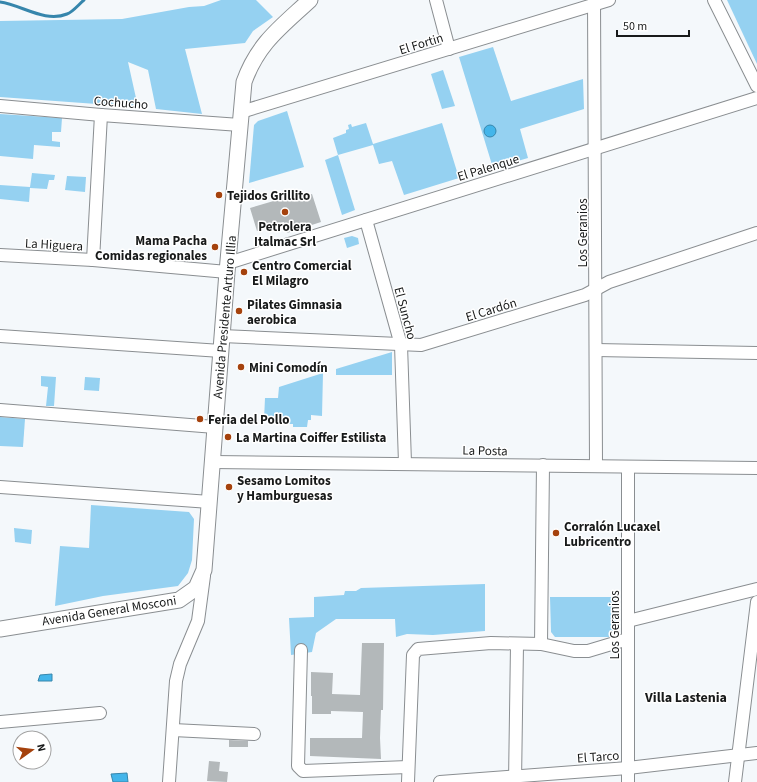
<svg xmlns="http://www.w3.org/2000/svg" width="757" height="782" font-family="'Source Sans 3',sans-serif">
	<rect width="100%" height="100%" fill="#f4f8fb"/>
	<!-- green -->
	<g fill="#95d1f1">
		<polygon points="221,0 256,0 273,17 253,31 245,43 185,49 202,114 156,109 148,70 128,62 138,107 0,97 0,21 122,19 189,7 204,6"/>
		<polygon points="727,0 757,0 757,64"/>
		<polygon points="493,47 511,101 583,79 584,109 520,129 528,158 493,168 459,57"/>
		<polygon points="443,70 455,106 442,109 431,74"/>
		<polygon points="287,111 304,167 249,183 254,125 258,121"/>
		<polygon points="0,114 62,118 61,132 52,132 52,141 60,142 60,147 34,145 33,159 0,156"/>
		<polygon points="366,123 373,144 442,123 459,178 404,195 392,161 379,164 373,145 338,155 355,210 342,215 325,160 338,155 333,138 346,133 346,130 349,129 348,125 351,124 352,127"/>
		<polygon points="32,173 55,175 54,180 49,180 47,189 30,188 29,202 0,199 0,185 30,187"/>
		<polygon points="67,176 86,177 85,192 65,190"/>
		<polygon points="352,236 358,238 359,244 347,248 344,238"/>
		<polygon points="392,352 392,375 336,375 336,369"/>
		<polygon points="323,373 322,416 311,415 311,420 308,420 307,427 293,427 293,424 279,424 278,412 274,413 274,420 264,420 265,398 278,398 279,387"/>
		<polygon points="41,376 56,377 54,406 46,406 48,387 41,386"/>
		<polygon points="85,377 100,378 99,391 84,390"/>
		<polygon points="0,417 25,419 23,447 0,446"/>
		<polygon points="91,505 189,512 194,519 192,560 188,573 178,586 103,596 55,606 60,546 89,548"/>
		<polygon points="14,528 32,530 31,544 15,542"/>
		<polygon points="485,584 485,631 433,635 407,634 396,637 395,619 336,619 316,633 312,652 291,655 289,618 314,617 314,597 344,595 345,591 356,591 361,588"/>
		<polygon points="550,597 611,597 616,599 616,631 609,637 555,637 551,632"/>
	</g>
	<!-- water -->
	<g fill="#43b5ea" stroke="#3686ac">
		<circle cx="490" cy="131" r="6"/>
		<polygon points="52,674 52,681 38,681 40,675"/>
		<polygon points="127,773 128,782 113,782 111,774"/>
	</g>
	<g fill="none" stroke-linecap="round" stroke-linejoin="round">
		<!-- stream -->
		<path stroke="#3686ac" stroke-width="3" d="M0 2C22 5 45 23 67 14 73 12 79 4 84 0"/>
	</g>
	<!-- building -->
	<g fill="#b3b8ba">
		<polygon points="289,190 292,201 312,194 321,222 287,233 284,222 257,231 250,208 277,200 275,194"/>
		<polygon points="362,643 384,643 383,710 381,710 380,738 381,759 310,756 310,738 362,738 363,712 331,711 331,714 312,714 312,696 311,696 311,672 333,673 332,694 360,695"/>
		<polygon points="229,740 248,741 248,747 229,747"/>
		<polygon points="209,761 220,762 219,771 228,772 227,782 207,781"/>
	</g>
	<g fill="none" stroke-linecap="round" stroke-linejoin="round">
		<defs>
			<g id="minor">
				<polyline points="436,0 449,49"/>
				<polyline points="594,0 596,466"/>
				<polyline points="714,0 757,86"/>
				<polyline points="0,106 101,115 240,125"/>
				<polyline points="241,112 609,0"/>
				<polyline points="366,220 401,345 405,463"/>
				<polyline points="0,255 93,260 227,272"/>
				<polyline points="93,260 101,115"/>
				<polyline points="228,263 757,98"/>
				<polyline points="0,336 221,351"/>
				<polyline points="222,336 421,345 585,295 609,282 757,233"/>
				<polyline points="596,350 757,353"/>
				<polyline points="0,410 215,427"/>
				<polyline points="213,462 757,468"/>
				<polyline points="0,487 210,502"/>
				<polyline points="628,621 757,589"/>
				<polyline points="541,644 543,465"/>
				<polyline points="301,650 298,766 303,771 408,767"/>
				<polyline points="0,722 100,713"/>
				<polyline points="173,730 254,734"/>
				<polyline points="169,782 176,681 180,664 198,621 204,576"/>
				<polyline points="408,782 413,655 418,649 491,643 541,644 574,651 588,651 628,639"/>
				<polyline points="440,782 628,768 757,753"/>
				<polyline points="515,782 517,645"/>
				<polyline points="628,782 628,467"/>
				<polyline points="735,782 757,602"/>
			</g>
			<path id="major" d="M0 629 179 600 196 588 204 570 227 272 244 82C258 43 281 27 310 0"/>
		</defs>
		<!-- minor casing -->
		<use href="#minor" stroke="#8a8e91" stroke-width="14"/>
		<!-- major casing -->
		<use href="#major" stroke="#8a8e91" stroke-width="17"/>
		<!-- minor -->
		<use href="#minor" stroke="#fff" stroke-width="12"/>
		<!-- major -->
		<use href="#major" stroke="#fff" stroke-width="15"/>
	</g>
	<!-- markers -->
	<g fill="#a5420d" stroke="#fff" stroke-width="1.5">
		<circle cx="219" cy="195" r="4"/>
		<circle cx="285" cy="212" r="4"/>
		<circle cx="215" cy="247" r="4"/>
		<circle cx="244" cy="272" r="4"/>
		<circle cx="239" cy="311" r="4"/>
		<circle cx="241" cy="367" r="4"/>
		<circle cx="200" cy="419" r="4"/>
		<circle cx="228" cy="437" r="4"/>
		<circle cx="229" cy="487" r="4"/>
		<circle cx="556" cy="533" r="4"/>
	</g>
	<g text-anchor="middle" stroke-width="3" stroke-linejoin="round" paint-order="stroke">
		<!-- street labels -->
		<g font-size="13" fill="#181a1a" stroke="#fff">
			<text transform="translate(421 43) rotate(-17)" y="5">El Fortin</text>
			<text transform="translate(121 102) rotate(4)" y="5">Cochucho</text>
			<text transform="translate(488 167) rotate(-17)" y="5">El Palenque</text>
			<text transform="translate(582 233) rotate(-90)" y="5">Los Geranios</text>
			<text transform="translate(54 244) rotate(3)" y="5">La Higuera</text>
			<text transform="translate(491 309) rotate(-17)" y="5">El Cardón</text>
			<text transform="translate(406 313) rotate(75)" y="5">El Suncho</text>
			<text transform="translate(224 317) rotate(-85)" y="5">Avenida Presidente Arturo Illia</text>
			<text transform="translate(485 450) rotate(1)" y="5">La Posta</text>
			<text transform="translate(109 610) rotate(-9)" y="5">Avenida General Mosconi</text>
			<text transform="translate(614 625) rotate(-90)" y="5">Los Geranios</text>
			<text transform="translate(598 756) rotate(-4)" y="5">El Tarco</text>
		</g>
		<!-- poi labels -->
		<g font-size="13" font-weight="bold" fill="#181a1a" stroke="#fff" text-anchor="start">
			<text x="227" y="200">Tejidos Grillito</text>
			<text x="285" y="231" text-anchor="middle">Petrolera<tspan x="285" dy="15">Italmac Srl</tspan></text>
			<text x="207" y="245" text-anchor="end">Mama Pacha<tspan x="207" dy="15">Comidas regionales</tspan></text>
			<text x="252" y="270">Centro Comercial<tspan x="252" dy="15">El Milagro</tspan></text>
			<text x="247" y="309">Pilates Gimnasia<tspan x="247" dy="15">aerobica</tspan></text>
			<text x="249" y="372">Mini Comodín</text>
			<text x="208" y="424">Feria del Pollo</text>
			<text x="236" y="442">La Martina Coiffer Estilista</text>
			<text x="237" y="485">Sesamo Lomitos<tspan x="237" dy="15">y Hamburguesas</tspan></text>
			<text x="564" y="531">Corralón Lucaxel<tspan x="564" dy="15">Lubricentro</tspan></text>
		</g>
		<!-- neighbourhood labels -->
		<g font-size="14" font-weight="bold" fill="#181a1a" stroke="#fff">
			<text x="686" y="702">Villa Lastenia</text>
		</g>
	</g>
	<!-- north arrow -->
	<g transform="translate(32 750) rotate(76)"><circle r="19" fill="#ffffff" stroke="#a3a3a3"/>
	<path d="M0-3L7 15L0 10L-7 15Z" fill="#a5420d"/>
	<text y="-6" font-size="11" font-weight="bold" text-anchor="middle" fill="#181a1a">N</text>
	</g>
	<!-- scale -->
	<path d="M617 30v6h72v-6" fill="none" stroke="#181a1a" stroke-width="2"/>
	<text x="623" y="30" font-size="12" fill="#181a1a" stroke="#ffffff" stroke-width="3" paint-order="stroke">50 m</text>
</svg>
